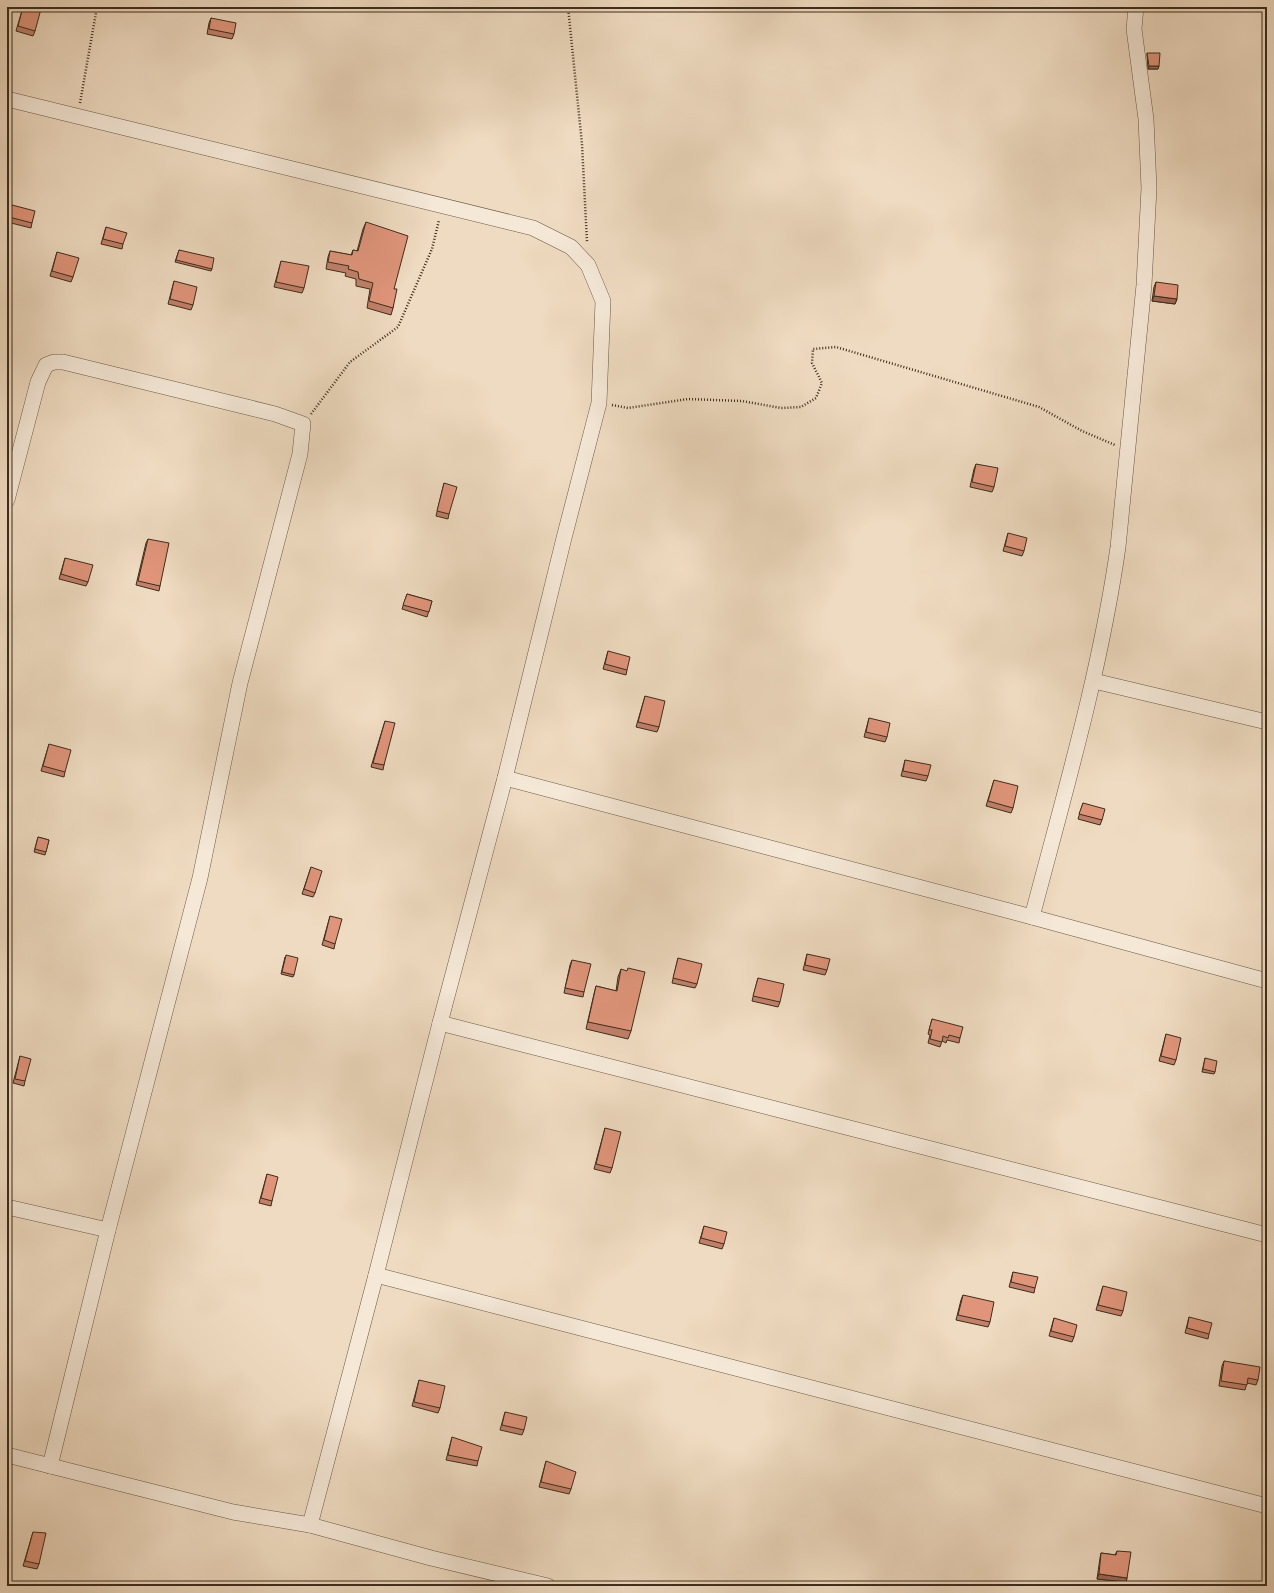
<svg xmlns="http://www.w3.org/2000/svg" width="1274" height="1593" font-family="'Libre Bodoni',serif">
	<rect width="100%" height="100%" fill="#efdbc1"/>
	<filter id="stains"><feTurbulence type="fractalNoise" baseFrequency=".005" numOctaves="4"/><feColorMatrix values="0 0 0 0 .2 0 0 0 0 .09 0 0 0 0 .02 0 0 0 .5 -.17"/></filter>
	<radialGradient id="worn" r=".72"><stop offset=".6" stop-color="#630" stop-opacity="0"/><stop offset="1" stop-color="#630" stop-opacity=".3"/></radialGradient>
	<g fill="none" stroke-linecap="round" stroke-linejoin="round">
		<defs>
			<g id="street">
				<polyline points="7,99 533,228 571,247 588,265 603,301 599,403 564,538 505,778 440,1023 376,1275 310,1525"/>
				<polyline points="7,500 38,382 46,365 54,362 63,362 275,414 303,424 300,454 240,683 200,878 108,1230 50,1466"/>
				<polyline points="1094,681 1267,722"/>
				<polyline points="505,778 1032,917 1267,981"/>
				<path d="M1032 917C1064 795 1100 673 1118 547L1144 285 1149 188 1146 119 1134 29 1136 7"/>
				<polyline points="440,1023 1267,1235"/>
				<polyline points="7,1207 108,1230"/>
				<polyline points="376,1275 1267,1506"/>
				<polyline points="7,1455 233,1512 310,1525 431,1558 548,1586"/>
			</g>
		</defs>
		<!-- street casing -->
		<use href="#street" stroke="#6a5845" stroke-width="16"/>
		<!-- path -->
		<g stroke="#3d2c1c" stroke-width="2.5" stroke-dasharray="1 2" stroke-linecap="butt">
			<polyline points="568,7 582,144 587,242"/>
			<polyline points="80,103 97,7"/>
			<polyline points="612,405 628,408 688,399 742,401 781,408 801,407 816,398 822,383 812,363 813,349 836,347 1039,407 1082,431 1115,445"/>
			<polyline points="311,414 350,362 398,327 432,249 439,220"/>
		</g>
		<!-- street -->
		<use href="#street" stroke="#f5e8d7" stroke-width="15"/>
	</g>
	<!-- wall -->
	<g fill="#c1806a" stroke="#3d2c1c">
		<polygon points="23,7 35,31 33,36 16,31"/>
		<polygon points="211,18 234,34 232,39 207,34 209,23"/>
		<polygon points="1147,53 1159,66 1158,69 1148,69 1147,55"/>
		<polygon points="12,205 32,223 31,228 7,222"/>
		<polygon points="366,222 394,289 393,308 391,315 367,308 370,289 356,286 356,279 345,276 346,273 326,269 328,257 330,251 351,255 353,250 357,251 363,229"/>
		<polygon points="106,227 123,244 122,249 101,244"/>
		<polygon points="179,250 212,269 211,271 175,262"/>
		<polygon points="57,252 73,277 71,282 50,276"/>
		<polygon points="281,261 304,288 302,293 274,287"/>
		<polygon points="174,281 193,305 191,310 168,304"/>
		<polygon points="1156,282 1177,299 1175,304 1152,301 1154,287"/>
		<polygon points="976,464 994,487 992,492 970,487 974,469"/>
		<polygon points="444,483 449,514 448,519 436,516"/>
		<polygon points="1008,533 1024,551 1022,556 1003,551"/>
		<polygon points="148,539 160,586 159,591 136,585 146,543"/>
		<polygon points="65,558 88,582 86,586 59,579"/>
		<polygon points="407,594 432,601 427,617 402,609"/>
		<polygon points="608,651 627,670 626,675 603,669"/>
		<polygon points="645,696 659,727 657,732 636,727"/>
		<polygon points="869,718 887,737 885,742 864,737"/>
		<polygon points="385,721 384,765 383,770 371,767"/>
		<polygon points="49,744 65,772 64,777 41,771"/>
		<polygon points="905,760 928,776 926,781 901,776"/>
		<polygon points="994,780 1013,808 1011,813 986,806"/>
		<polygon points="1083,803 1102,820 1100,825 1078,819"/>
		<polygon points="38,837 49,840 45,855 34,852"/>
		<polygon points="311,867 315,893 313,897 302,894"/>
		<polygon points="330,916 335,944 334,949 322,945"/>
		<polygon points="807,954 827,970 825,975 803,970"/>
		<polygon points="285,957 294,975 293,977 281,974"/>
		<polygon points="678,958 697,984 695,988 672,983"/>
		<polygon points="572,960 584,992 583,997 564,993 570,965"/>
		<polygon points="621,969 631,1031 628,1039 586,1029 594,994 596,986 616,991 618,977"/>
		<polygon points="758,978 780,1002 778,1007 752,1001"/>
		<polygon points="932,1019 960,1038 959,1043 947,1040 946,1043 942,1041 940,1047 928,1043 930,1035 928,1034"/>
		<polygon points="1166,1034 1176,1060 1174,1065 1159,1061"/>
		<polygon points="20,1056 25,1081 24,1086 13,1083"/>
		<polygon points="1205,1058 1215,1072 1214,1074 1202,1072"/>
		<polygon points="605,1128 612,1168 610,1173 594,1169"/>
		<polygon points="267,1174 272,1201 271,1206 259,1203"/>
		<polygon points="704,1226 724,1244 722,1249 699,1243"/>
		<polygon points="1013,1272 1035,1288 1034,1293 1009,1287"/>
		<polygon points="1103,1286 1123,1311 1121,1316 1096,1310"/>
		<polygon points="963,1295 990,1322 988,1327 956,1320 961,1300"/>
		<polygon points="1189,1317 1209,1334 1208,1339 1185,1333"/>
		<polygon points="1054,1318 1074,1337 1072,1342 1049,1336"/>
		<polygon points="1224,1361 1258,1380 1256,1385 1247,1383 1245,1390 1219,1386 1222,1366"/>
		<polygon points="419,1380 440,1408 438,1413 412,1406"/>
		<polygon points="505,1412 524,1430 522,1435 500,1430"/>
		<polygon points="452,1437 478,1461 477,1466 446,1460"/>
		<polygon points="546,1461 571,1489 569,1494 539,1487"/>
		<polygon points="33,1532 39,1564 37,1569 23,1566"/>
		<polygon points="1117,1551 1127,1578 1126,1582 1097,1579 1100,1558 1101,1553 1115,1555"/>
	</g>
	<!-- shaded-wall -->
	<g fill="#9d6856" stroke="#3d2c1c">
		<polygon points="1149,66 1159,66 1158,69 1148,69"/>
		<polygon points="1154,296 1177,299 1175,304 1152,301"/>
		<polygon points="1099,1574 1127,1578 1126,1582 1097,1579"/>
	</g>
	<!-- building -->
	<g fill="#e0957b" stroke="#3d2c1c">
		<polygon points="23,7 34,7 41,9 35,31 18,26"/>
		<polygon points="211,18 236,23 234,34 209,29"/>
		<polygon points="1147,53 1160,53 1159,66 1149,66"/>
		<polygon points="12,205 35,211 32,223 9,217"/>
		<polygon points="366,222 408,236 394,289 397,289 393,308 369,301 373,283 359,279 358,272 348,269 349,266 328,262 330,251 352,255 353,250 358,251"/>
		<polygon points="106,227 127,233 123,244 103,239"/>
		<polygon points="179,250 214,258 212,269 176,260"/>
		<polygon points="57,252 79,258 73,277 52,271"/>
		<polygon points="281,261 309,266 304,288 276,282"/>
		<polygon points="174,281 197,287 193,305 170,299"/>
		<polygon points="1156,282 1178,285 1177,299 1154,296"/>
		<polygon points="976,464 998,468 994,487 972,482"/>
		<polygon points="444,483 457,487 449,514 437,511"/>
		<polygon points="1008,533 1027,538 1024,551 1005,546"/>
		<polygon points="148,539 169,543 160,586 138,581"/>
		<polygon points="65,558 93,565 88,582 61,574"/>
		<polygon points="407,594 432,601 429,612 403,605"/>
		<polygon points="608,651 630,657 627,670 605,664"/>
		<polygon points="645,696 665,701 659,727 638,722"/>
		<polygon points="869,718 890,723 887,737 866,732"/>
		<polygon points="385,721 395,723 384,765 373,763"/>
		<polygon points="49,744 71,750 65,772 43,766"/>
		<polygon points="905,760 931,765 928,776 903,771"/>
		<polygon points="994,780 1018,786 1013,808 988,801"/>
		<polygon points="1083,803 1105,809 1102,820 1079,814"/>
		<polygon points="38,837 49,840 46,852 35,849"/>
		<polygon points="311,867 322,871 315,893 304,889"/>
		<polygon points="330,916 342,919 335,944 324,940"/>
		<polygon points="807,954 830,959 827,970 805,965"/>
		<polygon points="286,955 298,958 294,975 282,972"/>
		<polygon points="678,958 702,964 697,984 673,978"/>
		<polygon points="572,960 591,964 584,992 565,988"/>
		<polygon points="628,968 645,972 631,1031 588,1022 596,986 617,991 621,969 627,971"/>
		<polygon points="758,978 784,984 780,1002 753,996"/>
		<polygon points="932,1019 963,1027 960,1038 949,1035 948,1038 943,1036 942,1042 930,1039 932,1030 929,1030"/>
		<polygon points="1166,1034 1181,1038 1176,1060 1161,1056"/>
		<polygon points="20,1056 31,1059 25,1081 15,1079"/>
		<polygon points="1205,1058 1217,1061 1215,1072 1203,1069"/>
		<polygon points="605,1128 621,1132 612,1168 596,1164"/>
		<polygon points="267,1174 278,1177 272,1201 261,1198"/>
		<polygon points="704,1226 727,1232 724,1244 701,1238"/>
		<polygon points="1013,1272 1038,1277 1035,1288 1011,1282"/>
		<polygon points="1103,1286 1127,1292 1123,1311 1098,1305"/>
		<polygon points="963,1295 994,1302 990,1322 958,1315"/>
		<polygon points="1189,1317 1212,1323 1209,1334 1187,1328"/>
		<polygon points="1054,1318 1077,1325 1074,1337 1051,1331"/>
		<polygon points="1224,1361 1260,1367 1258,1380 1248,1378 1247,1385 1221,1381"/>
		<polygon points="419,1380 445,1386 440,1408 414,1402"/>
		<polygon points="505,1412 527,1417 524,1430 502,1425"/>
		<polygon points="452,1437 482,1447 478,1461 448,1455"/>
		<polygon points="546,1461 576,1472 571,1489 541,1482"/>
		<polygon points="33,1532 46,1533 39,1564 25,1561"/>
		<polygon points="1117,1551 1131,1552 1127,1578 1099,1574 1101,1553 1116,1555"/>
	</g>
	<!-- margin -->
	<rect width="1274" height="1593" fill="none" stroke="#efdbc1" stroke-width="24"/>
	<rect x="8" y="8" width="1258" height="1577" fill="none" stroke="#3d2c1c" stroke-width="2"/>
	<rect x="12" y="12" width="1250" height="1569" fill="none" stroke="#3d2c1c"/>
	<rect width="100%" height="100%" filter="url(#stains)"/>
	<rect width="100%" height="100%" fill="url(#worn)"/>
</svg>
